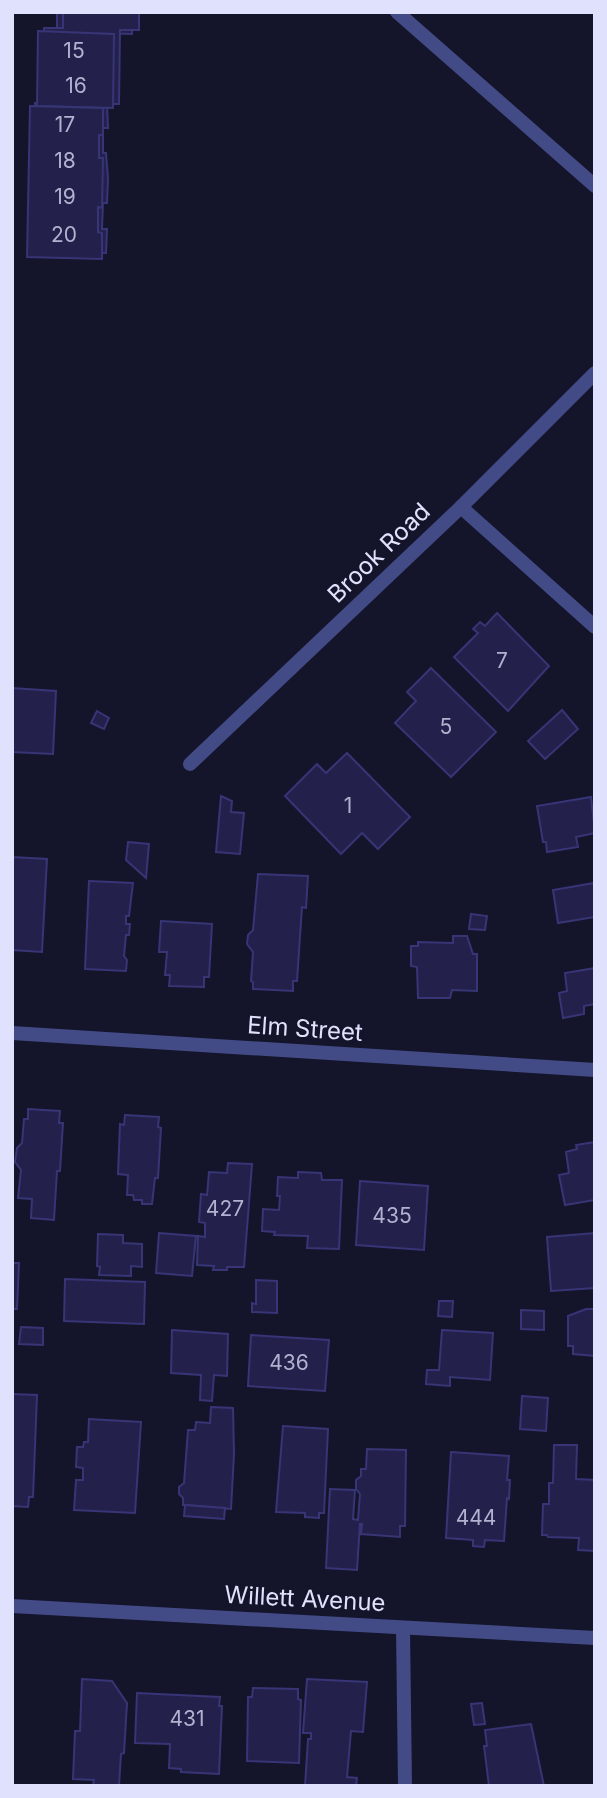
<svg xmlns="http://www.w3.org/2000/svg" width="607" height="1798" font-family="Inter,sans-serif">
	<rect width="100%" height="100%" fill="#14142b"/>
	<!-- building -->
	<g fill="#23214b" stroke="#373575" stroke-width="2">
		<polygon points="57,12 132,12 132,34 57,32"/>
		<polygon points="63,12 139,12 139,30 120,30 119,104 107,104 108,128 103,128 103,153 106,153 108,178 107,203 103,203 102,229 107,229 106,253 33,252 35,103 43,103 44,28 63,28"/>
		<polygon points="38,31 114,34 113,108 37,106"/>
		<polygon points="30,106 103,108 103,135 99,135 99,158 103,158 102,208 98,207 98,232 102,233 102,259 27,257"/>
		<polygon points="497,613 549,666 508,711 454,657 478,633 473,629 480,622 485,626"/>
		<polygon points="431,668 496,732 451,777 395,723 416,701 407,692"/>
		<polygon points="12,688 56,691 53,754 12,752"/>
		<polygon points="562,710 578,729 545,759 528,741"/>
		<polygon points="97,711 109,718 104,729 91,723"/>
		<polygon points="347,753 410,817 378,849 362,833 341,854 285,796 317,764 326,773"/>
		<polygon points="221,796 232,801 231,812 244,813 240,854 216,852"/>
		<polygon points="591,797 595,833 576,837 578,847 547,852 546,842 543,842 537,806"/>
		<polygon points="128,842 149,844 146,878 126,860"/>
		<polygon points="12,857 47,859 42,952 12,950"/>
		<polygon points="258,874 308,876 306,908 302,907 297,981 293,981 293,991 253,989 253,982 251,981 253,952 247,944 248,935 253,930"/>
		<polygon points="89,881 133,883 129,916 126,916 126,924 130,924 129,935 126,935 124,956 127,960 126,971 85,969"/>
		<polygon points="594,883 595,917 558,923 553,890"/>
		<polygon points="471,914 487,916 485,930 469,929"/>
		<polygon points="161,921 212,924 209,977 204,977 204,987 169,986 170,975 165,975 167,952 159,952"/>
		<polygon points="453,936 467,936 473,954 477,954 477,991 452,990 450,998 418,998 417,967 411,966 411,946 418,946 418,942 453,943"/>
		<polygon points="595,968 595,1004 584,1006 584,1014 563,1018 559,993 567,991 565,973"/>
		<polygon points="28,1109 60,1111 59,1123 63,1123 60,1171 57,1171 54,1220 31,1218 32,1199 18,1198 21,1170 15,1162 17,1148 22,1143 24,1119 28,1119"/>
		<polygon points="125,1115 159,1117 158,1127 161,1128 158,1178 155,1178 152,1204 142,1204 142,1200 134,1200 133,1195 127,1195 128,1175 118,1174 120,1124 124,1125"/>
		<polygon points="595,1142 595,1200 565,1205 559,1175 569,1173 566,1152 577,1149 576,1145"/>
		<polygon points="228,1163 252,1164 244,1267 227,1267 227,1270 213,1270 214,1266 197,1265 198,1236 205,1237 205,1223 199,1222 201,1194 207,1195 209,1172 227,1173"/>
		<polygon points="298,1172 321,1173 322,1180 342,1180 339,1249 307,1248 308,1236 274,1235 275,1232 262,1231 263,1209 279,1210 280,1196 277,1196 278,1177 298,1178"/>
		<polygon points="360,1181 428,1186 424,1250 356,1245"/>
		<polygon points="159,1233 196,1236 192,1276 156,1273"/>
		<polygon points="595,1233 595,1288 551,1291 547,1237"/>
		<polygon points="98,1234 123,1235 123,1243 142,1244 142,1267 131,1266 131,1276 99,1275 100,1267 97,1266"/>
		<polygon points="12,1263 19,1263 17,1309 12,1309"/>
		<polygon points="65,1279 145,1282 144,1324 64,1321"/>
		<polygon points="256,1280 277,1281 277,1313 252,1312 252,1303 256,1304"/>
		<polygon points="439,1301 453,1301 452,1317 438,1316"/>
		<polygon points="586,1309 595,1309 595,1356 573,1354 573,1346 568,1346 568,1316"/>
		<polygon points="521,1310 544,1311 544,1330 521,1329"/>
		<polygon points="21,1327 43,1328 43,1345 19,1344"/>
		<polygon points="172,1330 228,1334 227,1376 214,1375 212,1401 200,1400 201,1375 171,1373"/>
		<polygon points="442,1330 493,1333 490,1380 450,1377 450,1386 426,1384 427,1370 439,1370"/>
		<polygon points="251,1335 329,1340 325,1391 248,1386"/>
		<polygon points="12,1394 37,1395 33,1497 29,1497 28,1507 12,1506"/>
		<polygon points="522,1396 548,1398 546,1431 520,1429"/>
		<polygon points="211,1407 233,1408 234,1454 231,1509 183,1505 183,1498 179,1494 179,1487 184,1483 188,1430 195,1430 196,1422 210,1423"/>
		<polygon points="89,1419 141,1422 135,1513 74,1510 76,1480 83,1480 83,1468 76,1467 77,1447 83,1447 84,1442 88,1442"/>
		<polygon points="283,1426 328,1429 324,1513 319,1513 319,1518 305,1517 305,1513 276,1512"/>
		<polygon points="554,1445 577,1445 576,1479 595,1480 595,1551 578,1550 579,1538 548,1537 547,1535 542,1535 543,1504 549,1504 549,1483 553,1483"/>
		<polygon points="367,1449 406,1450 405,1526 400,1526 400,1537 361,1534 362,1524 360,1524 357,1570 326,1568 330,1489 355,1490 353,1519 358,1520 360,1494 356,1489 356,1480 361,1476 361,1469 366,1469"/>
		<polygon points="451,1452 509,1456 507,1480 510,1480 509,1499 507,1498 504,1541 485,1540 484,1547 473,1546 473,1540 446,1538"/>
		<polygon points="185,1505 225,1508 224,1519 184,1516"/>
		<polygon points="82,1679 112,1681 127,1703 124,1753 121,1754 119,1786 93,1786 94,1780 73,1779 75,1731 80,1731"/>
		<polygon points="307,1679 367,1682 363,1732 351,1731 347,1777 357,1778 356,1786 305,1786 308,1739 311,1739 311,1733 303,1733"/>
		<polygon points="253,1688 298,1689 298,1699 301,1700 299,1763 247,1761 248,1697 252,1697"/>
		<polygon points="137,1693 220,1697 219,1706 222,1706 219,1774 181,1772 181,1769 169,1768 170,1744 135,1743"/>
		<polygon points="482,1703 485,1724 474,1725 471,1704"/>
		<polygon points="531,1724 544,1786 489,1786 484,1746 487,1746 485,1730"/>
	</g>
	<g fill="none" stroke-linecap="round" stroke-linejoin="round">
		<!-- service -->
		<polyline stroke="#434b86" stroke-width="14" points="403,1628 405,1786"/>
		<!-- minor -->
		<g stroke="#434b86" stroke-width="14">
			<polyline points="397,12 595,186"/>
			<polyline points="461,507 595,627"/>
			<polyline points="190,764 461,507 595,373"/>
			<polyline points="12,1033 595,1070"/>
		</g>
		<!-- tertiary -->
		<polyline stroke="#434b86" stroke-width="14" points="12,1606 595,1638"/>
	</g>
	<g text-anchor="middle" stroke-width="5" stroke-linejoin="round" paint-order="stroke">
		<!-- number labels -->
		<g font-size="21" fill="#b1b2d0">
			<text x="74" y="58">15</text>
			<text x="76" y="93">16</text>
			<text x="65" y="132">17</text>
			<text x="65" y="168">18</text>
			<text x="65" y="204">19</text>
			<text x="64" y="242">20</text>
			<text x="502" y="668">7</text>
			<text x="446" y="734">5</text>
			<text x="348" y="813">1</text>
			<text x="225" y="1216">427</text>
			<text x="392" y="1223">435</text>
			<text x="289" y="1370">436</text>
			<text x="476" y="1525">444</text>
			<text x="187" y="1726">431</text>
		</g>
		<!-- street labels -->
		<g font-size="24" fill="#e0e2fd" stroke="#14142b">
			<text transform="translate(379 553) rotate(-44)" y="8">Brook Road</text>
			<text transform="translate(305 1029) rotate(4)" y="8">Elm Street</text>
			<text transform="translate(305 1599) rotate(3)" y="8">Willett Avenue</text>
		</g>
	</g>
	<!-- border -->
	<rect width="607" height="1798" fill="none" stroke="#e0e2fd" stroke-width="28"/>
</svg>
